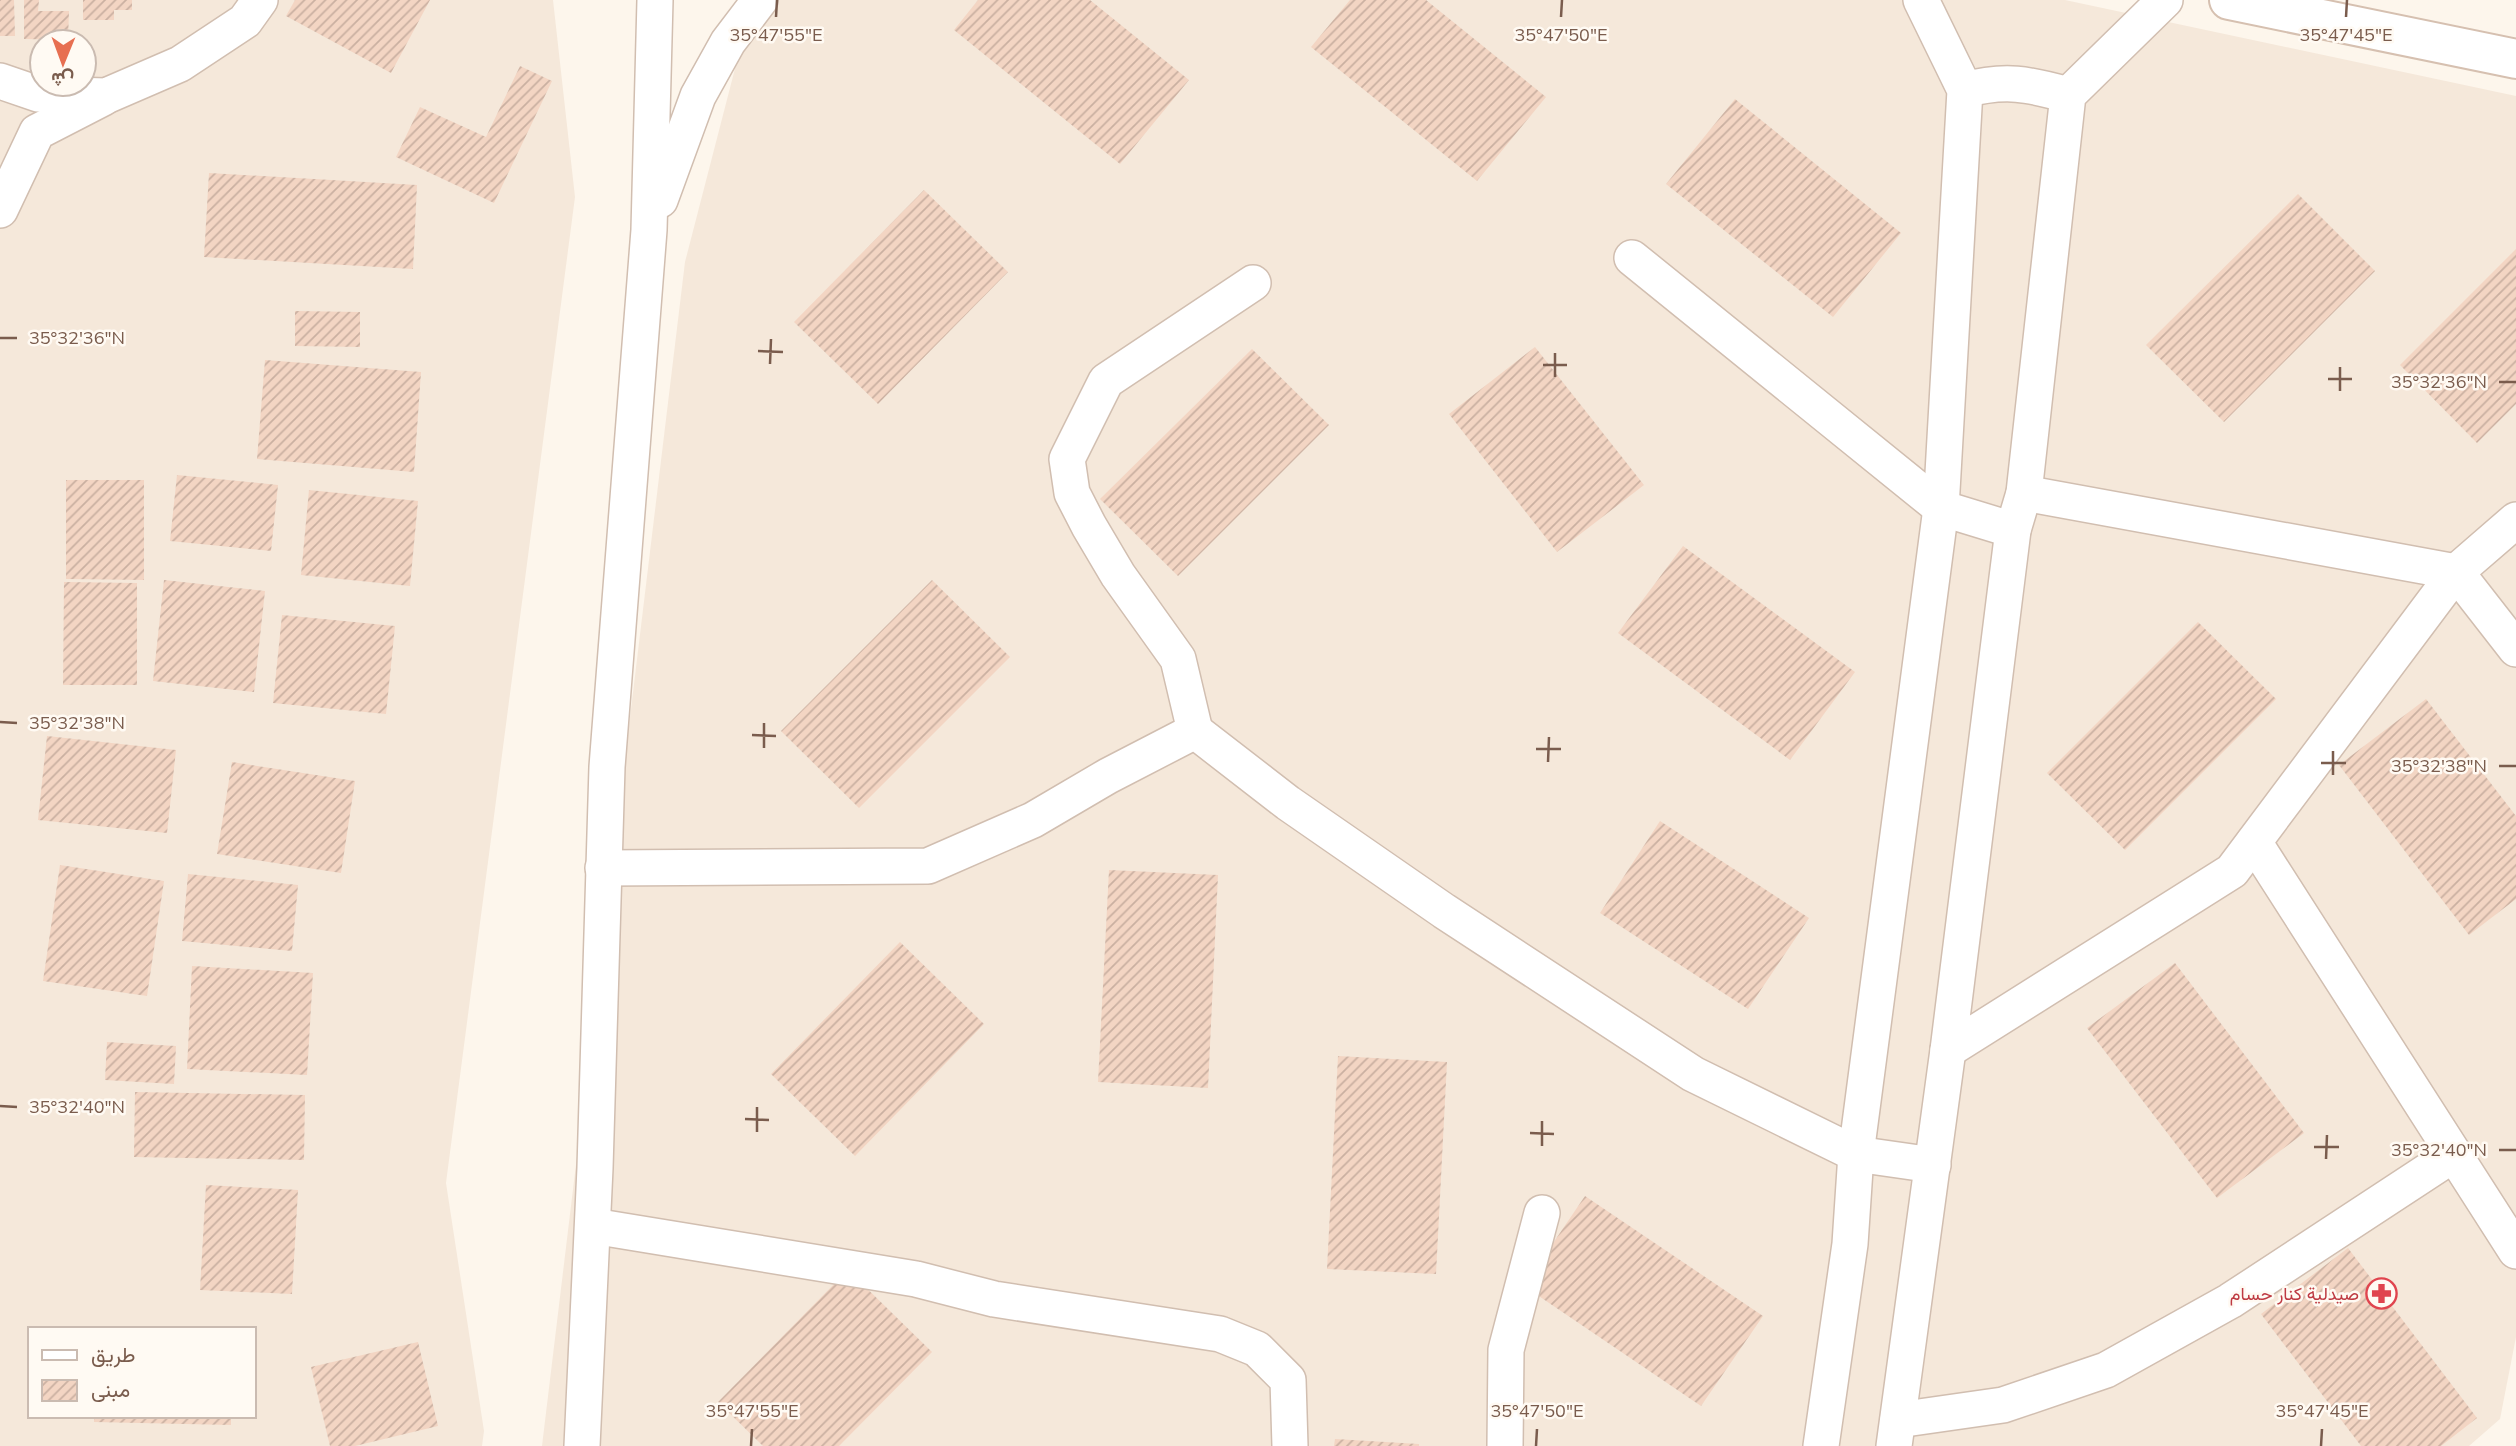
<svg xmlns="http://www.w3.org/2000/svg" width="2516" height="1446" font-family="Mulish,Vazirmatn,sans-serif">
	<defs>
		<pattern id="building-hatch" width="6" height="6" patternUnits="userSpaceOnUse" patternTransform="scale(1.75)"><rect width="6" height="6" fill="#f3d5c3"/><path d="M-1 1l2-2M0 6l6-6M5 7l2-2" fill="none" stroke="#cab0a1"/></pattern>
	</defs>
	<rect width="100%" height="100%" fill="#fdf6ec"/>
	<!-- residential -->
	<g fill="#f5e8da" fill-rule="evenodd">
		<path d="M0 0H553L575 197 446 1183 484 1431 482 1446H0ZM42 42H84V84H42ZM30 1329H254V1416H30Z"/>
		<polygon points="779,0 2065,0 2516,96 2516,1337 2500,1419 2469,1446 542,1446 685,262 738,57"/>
	</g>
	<!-- building -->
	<g fill="url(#building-hatch)">
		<polygon points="0,0 14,0 15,36 0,36"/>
		<polygon points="24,0 39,0 38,11 69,11 68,40 24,39"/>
		<polygon points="83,0 132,0 132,10 114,10 114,20 83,20"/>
		<polygon points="295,0 430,0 391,73 286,16"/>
		<polygon points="978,0 1090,0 1189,80 1120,164 954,30"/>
		<polygon points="1350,0 1426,0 1546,97 1477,181 1311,47"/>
		<polygon points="520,66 552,81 494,203 396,157 420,107 486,137"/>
		<polygon points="1735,99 1901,233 1833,317 1666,184"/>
		<polygon points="209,173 417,185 413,269 204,257"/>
		<polygon points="924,190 1008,272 878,404 794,322"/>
		<polygon points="2298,194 2375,271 2224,422 2146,345"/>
		<polygon points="2516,249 2516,404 2477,443 2400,365"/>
		<polygon points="295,311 360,312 360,347 295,346"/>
		<polygon points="1535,347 1644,485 1557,552 1449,414"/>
		<polygon points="1252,349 1329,425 1178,576 1100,499"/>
		<polygon points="265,360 421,372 414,472 257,459"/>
		<polygon points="177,475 278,485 271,551 170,541"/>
		<polygon points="66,480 144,480 144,580 66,579"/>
		<polygon points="309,490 418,501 410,586 301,575"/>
		<polygon points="1683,546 1855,672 1790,760 1618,633"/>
		<polygon points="164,580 265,591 254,692 153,681"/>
		<polygon points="932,580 1010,657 859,808 781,731"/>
		<polygon points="64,582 137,583 137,685 63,685"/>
		<polygon points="282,615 395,626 386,714 273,703"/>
		<polygon points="2198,622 2276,699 2125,850 2047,773"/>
		<polygon points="2426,699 2516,816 2516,899 2469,935 2339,765"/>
		<polygon points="47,736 176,750 167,833 38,820"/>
		<polygon points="232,762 355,781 341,873 217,854"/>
		<polygon points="1660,821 1809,918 1748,1009 1600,913"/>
		<polygon points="60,865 164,881 147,996 43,981"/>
		<polygon points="1109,870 1218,875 1208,1088 1098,1082"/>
		<polygon points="188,874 298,885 292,951 182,941"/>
		<polygon points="900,942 984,1024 855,1156 771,1074"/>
		<polygon points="2175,963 2304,1133 2217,1198 2087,1028"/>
		<polygon points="192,966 313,973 307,1075 187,1069"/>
		<polygon points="107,1042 176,1046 174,1084 105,1080"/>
		<polygon points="1338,1056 1447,1062 1436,1274 1327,1269"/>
		<polygon points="135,1092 305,1095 304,1160 134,1157"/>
		<polygon points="206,1185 298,1190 292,1294 200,1290"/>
		<polygon points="1585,1196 1763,1316 1701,1406 1524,1286"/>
		<polygon points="2348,1248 2477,1418 2441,1446 2361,1446 2261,1314"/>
		<polygon points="848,1270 932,1352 839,1446 763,1446 718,1402"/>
		<polygon points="418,1342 438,1426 355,1446 330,1446 311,1367"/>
		<polygon points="94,1416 231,1416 231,1425 94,1422"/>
		<polygon points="1335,1439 1419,1444 1419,1446 1334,1446"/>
	</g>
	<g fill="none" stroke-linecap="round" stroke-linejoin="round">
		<defs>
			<g id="street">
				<polyline points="0,81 38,94 106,96 180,64 245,21 260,0"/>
				<path d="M1965 90C2005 79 2029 84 2068 95"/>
				<polyline points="660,200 698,96 728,42 760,0"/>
				<polyline points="0,210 37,132 103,98"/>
				<polyline points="1632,258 1941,508 2013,530"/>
				<polyline points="2024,493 2456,572 2516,649"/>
				<polyline points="1195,731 1178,659 1118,575 1089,526 1072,493 1067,459 1106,381 1253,283"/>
				<polyline points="2254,842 2516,1251"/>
				<polyline points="603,868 928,866 1033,820 1108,776 1195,731 1288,803 1444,911 1693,1074 1856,1154 1933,1165"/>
				<polyline points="1948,1050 2232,871 2456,572 2516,520"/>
				<polyline points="593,1226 916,1279 994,1299 1220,1334 1257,1349 1288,1380 1290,1446"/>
				<polyline points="1898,1420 2003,1405 2106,1370 2230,1301 2454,1154"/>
				<polyline points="582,1446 595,1168 607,767 649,230 655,0"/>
				<polyline points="1505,1446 1506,1350 1542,1213"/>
				<polyline points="1821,1446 1850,1244 1856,1154 1941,508 1965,90 1921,0"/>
				<polyline points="1894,1446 1948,1050 2013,530 2024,493 2068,95 2165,0"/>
			</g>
			<polyline id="secondary" points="2229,0 2516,59"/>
		</defs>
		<!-- street casing -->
		<use href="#street" stroke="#d1beb0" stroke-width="38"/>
		<!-- secondary casing -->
		<use href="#secondary" stroke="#d6c0b0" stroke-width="42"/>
		<!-- street -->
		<use href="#street" stroke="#fff" stroke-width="35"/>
		<!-- secondary -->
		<use href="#secondary" stroke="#fff" stroke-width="38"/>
	</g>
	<!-- ticks -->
	<path fill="none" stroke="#7a5c4d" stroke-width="2.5" d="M776 17 777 0M1561 17 1562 0M2346 17 2347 0M0 338H17M758 351 783 352M770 364 771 339M1543 365H1567M1555 377V353M2328 379H2352M2499 382H2516M2340 391V367M0 722 17 723M752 735 776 736M764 748V723M1536 749H1561M1548 762 1549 737M2321 763H2346M2499 766H2516M2333 775V751M0 1106 17 1107M745 1119 769 1120M757 1132V1107M1530 1133 1554 1134M1542 1146V1121M2314 1147H2339M2499 1150H2516M2326 1159 2327 1135M751 1446 752 1429M1536 1446 1537 1429M2321 1446 2322 1429"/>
	<!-- icons -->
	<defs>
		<symbol id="pharmacy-ring" viewBox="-11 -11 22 22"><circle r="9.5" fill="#fffaf3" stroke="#e0444e" stroke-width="1.5"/><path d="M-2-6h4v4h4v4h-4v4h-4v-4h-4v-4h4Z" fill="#e0444e"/></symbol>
	</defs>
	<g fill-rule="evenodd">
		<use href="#pharmacy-ring" x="2364" y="1276" width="35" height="35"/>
	</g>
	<g text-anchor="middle" stroke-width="5" stroke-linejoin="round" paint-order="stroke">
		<!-- health labels -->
		<g font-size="18" fill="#be3a42" stroke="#fffaf3" text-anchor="end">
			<text x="2359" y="1300">صيدلية كنار حسام</text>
		</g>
	</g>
	<g font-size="18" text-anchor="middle" fill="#7a5c4d" stroke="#fffaf3" stroke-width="5" stroke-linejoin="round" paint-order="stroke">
		<text x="776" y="41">35°47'55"E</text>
		<text x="1561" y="41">35°47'50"E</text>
		<text x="2346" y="41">35°47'45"E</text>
		<text x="77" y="344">35°32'36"N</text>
		<text x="2439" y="388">35°32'36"N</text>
		<text x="77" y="729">35°32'38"N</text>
		<text x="2439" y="772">35°32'38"N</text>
		<text x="77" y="1113">35°32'40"N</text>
		<text x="2439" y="1156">35°32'40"N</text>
		<text x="752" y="1417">35°47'55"E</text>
		<text x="1537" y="1417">35°47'50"E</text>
		<text x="2322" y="1417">35°47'45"E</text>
	</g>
	<!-- legend -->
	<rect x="28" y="1327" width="228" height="91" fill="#fffaf3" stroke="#cabbb1" stroke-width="2"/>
	<rect x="42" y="1350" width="35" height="10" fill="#ffffff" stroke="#cabbb1" stroke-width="2"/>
	<text x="91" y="1362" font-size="21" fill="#7a5c4d">طريق</text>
	<rect x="42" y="1380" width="35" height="21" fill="url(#building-hatch)" stroke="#cabbb1" stroke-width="2"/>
	<text x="91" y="1397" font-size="21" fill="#7a5c4d">مبنى</text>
	<!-- north arrow -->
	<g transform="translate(63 63) rotate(181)"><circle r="33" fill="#fffaf3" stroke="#cabbb1" stroke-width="2"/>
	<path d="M0-5L12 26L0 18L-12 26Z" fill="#e76f51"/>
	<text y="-10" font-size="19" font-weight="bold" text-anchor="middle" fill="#7a5c4d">ش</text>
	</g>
</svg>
